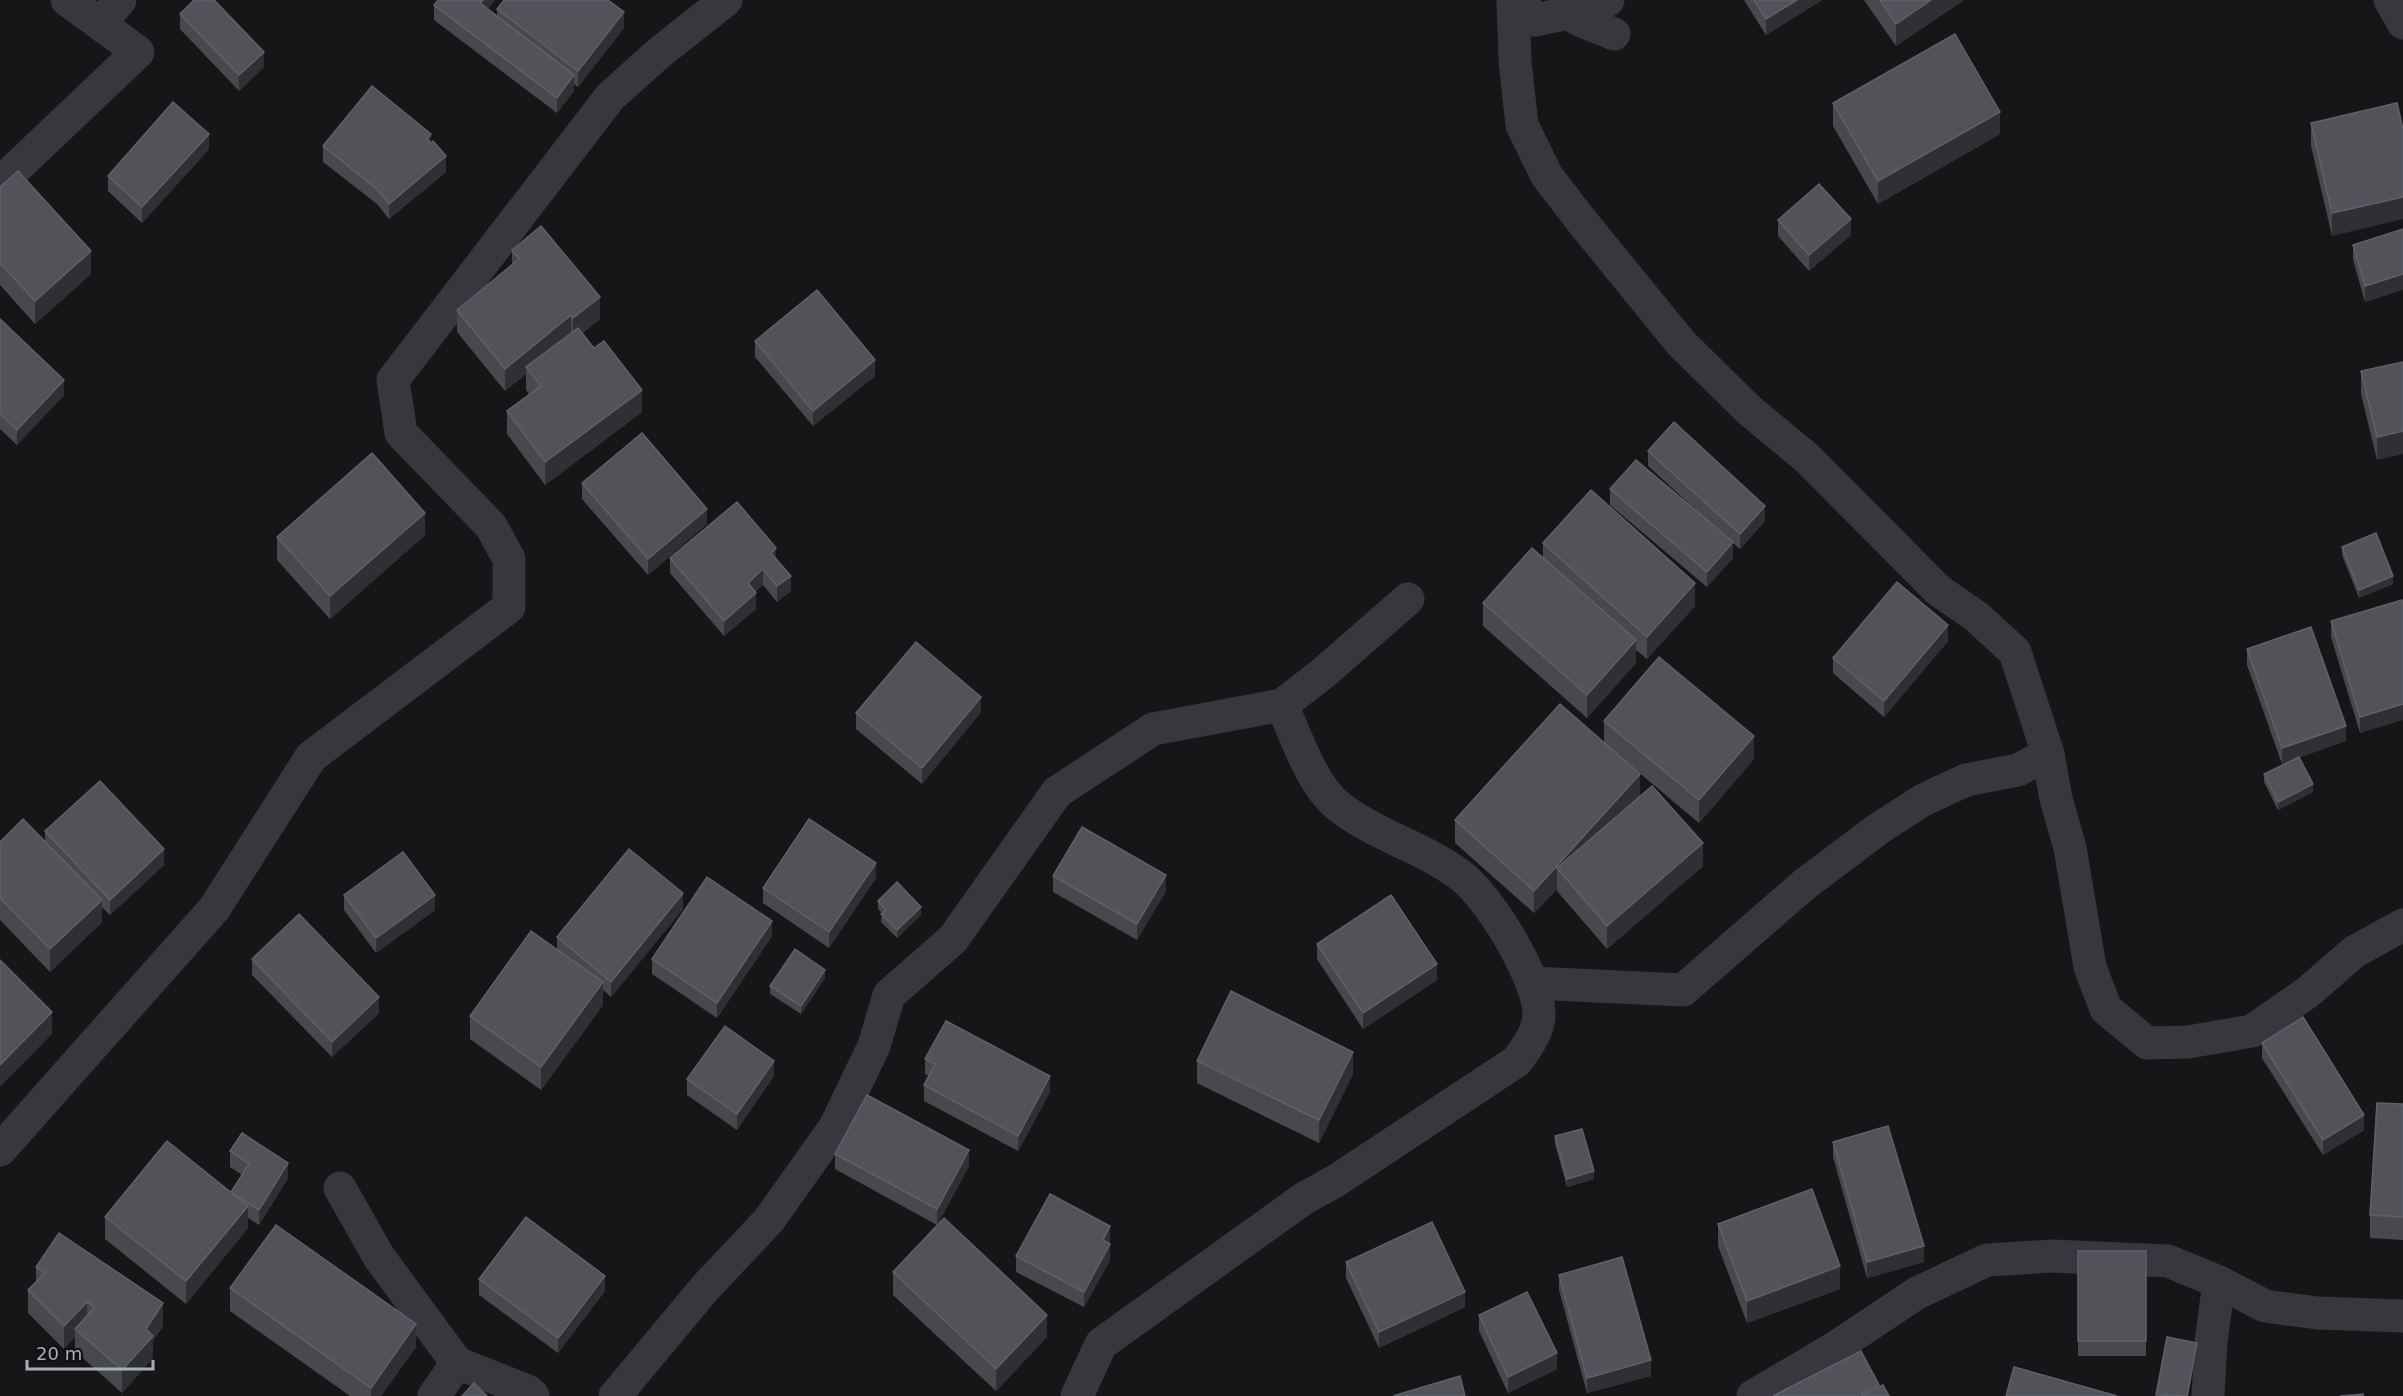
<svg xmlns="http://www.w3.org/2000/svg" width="2403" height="1396" font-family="'DejaVu Sans',sans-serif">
	<rect width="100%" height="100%" fill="#161618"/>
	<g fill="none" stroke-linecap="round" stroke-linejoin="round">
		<!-- minor -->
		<g stroke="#37383d" stroke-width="33">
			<polyline points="67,0 100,24 120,0"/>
			<polyline points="1513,0 1515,61 1522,125 1547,176 1580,219 1681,343 1749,410 1807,458 1938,590 1977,617 2015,652 2048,754 2056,799 2070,848 2090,967 2106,1009 2147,1043 2188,1042 2252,1031 2308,992 2354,952 2403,925"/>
			<polyline points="1520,0 1535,20 1597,7 1608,0"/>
			<polyline points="2390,0 2403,23"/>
			<polyline points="1590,11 1577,19 1614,34"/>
			<polyline points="0,183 138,52 100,24"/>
			<polyline points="1532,983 1683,990 1805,884 1878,829 1923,800 1966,780 2018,770 2048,754"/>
			<polyline points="0,1150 214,909 311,757 509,607 509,559 491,526 401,433 393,380 610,97 659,53 726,0"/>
			<polyline points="340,1188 379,1257 457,1363"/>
			<polyline points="434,1396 457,1363 528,1391 533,1396"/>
			<polyline points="615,1396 705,1288 769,1220 835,1127 874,1046 889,995 953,939 1057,792 1153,729 1282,705"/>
			<path d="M1077 1396 1101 1344 1303 1199 1337 1180 1517 1061C1527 1047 1540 1030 1539 1012 1537 976 1489 896 1460 875 1423 847 1374 835 1337 805 1311 783 1296 736 1282 705L1322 674 1408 599"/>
			<polyline points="1753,1396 1833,1349 1917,1293 1987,1260 2052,1256 2168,1261 2219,1282 2265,1306 2318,1313 2403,1316"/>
			<polyline points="2208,1396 2211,1342 2219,1282"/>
		</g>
	</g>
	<!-- wall -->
	<g fill="#47494d">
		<polygon points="438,0 495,0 488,9 497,16 497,9 624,28 578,87 574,84 574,91 557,113 434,20 434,5"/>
		<polygon points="1744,0 1822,0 1766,35"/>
		<polygon points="1864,0 1964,0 1896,46"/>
		<polygon points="180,14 264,67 239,91 180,29"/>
		<polygon points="1833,103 2000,134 1878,204 1833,126"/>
		<polygon points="2397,103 2332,236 2311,146 2311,123"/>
		<polygon points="431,143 446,172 389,219 377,204 323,162 323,146"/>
		<polygon points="209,149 142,223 108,191 108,176"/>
		<polygon points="0,187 91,274 35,324 0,285"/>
		<polygon points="1778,220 1851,235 1809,271 1778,236"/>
		<polygon points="2403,229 2365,302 2353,260 2353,245"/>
		<polygon points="512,250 600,319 582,333 642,412 545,485 507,434 507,411 529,394 526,390 526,374 505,391 457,332 457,310 512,265"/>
		<polygon points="0,319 64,395 17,445 0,429"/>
		<polygon points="755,341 875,376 813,426 755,357"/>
		<polygon points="2403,362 2377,460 2361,394 2361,371"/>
		<polygon points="1648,451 1765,521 1740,549 1733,543 1733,558 1707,587 1610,505 1610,489 1718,530 1648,466"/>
		<polygon points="582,483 707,524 648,575 582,499"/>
		<polygon points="425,535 330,619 277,560 277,537"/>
		<polygon points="1543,543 1695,606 1647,659 1636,650 1636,663 1587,718 1483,626 1483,603 1543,557"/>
		<polygon points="2342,547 2393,584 2359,598 2342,555"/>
		<polygon points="670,558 776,558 791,591 777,602 763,585 755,592 756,609 724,636 670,573"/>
		<polygon points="2403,605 2360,733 2331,637 2331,621"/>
		<polygon points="1948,641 1884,717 1833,673 1833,658"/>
		<polygon points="2247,649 2346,741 2299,757 2313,792 2278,810 2264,782 2264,774 2296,759 2282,764 2247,665"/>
		<polygon points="981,712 922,784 856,729 856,713"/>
		<polygon points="1604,721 1754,759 1699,823 1624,760 1640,797 1703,866 1607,949 1557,891 1557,889 1534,913 1455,843 1455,820 1604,743"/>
		<polygon points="45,831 164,865 110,915 102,907 102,922 50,972 0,920 0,842 45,842"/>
		<polygon points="1053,876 1166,891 1137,940 1053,892"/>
		<polygon points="876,878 829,948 763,903 763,888"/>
		<polygon points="344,895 435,910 376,953 344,910"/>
		<polygon points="878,901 921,915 897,938 881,922 882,913 878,909"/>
		<polygon points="683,909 611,997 603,990 603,1005 541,1090 470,1039 470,1016 557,950 557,937"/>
		<polygon points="772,936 717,1018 652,974 652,959"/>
		<polygon points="1317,944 1437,980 1363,1029 1317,959"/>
		<polygon points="252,959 379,1013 332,1057 252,975"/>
		<polygon points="825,978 801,1014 770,994 770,986"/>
		<polygon points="2262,1043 2364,1130 2323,1155 2262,1058"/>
		<polygon points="925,1059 1050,1092 1018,1151 924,1101 924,1085 929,1076 925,1074"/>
		<polygon points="1197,1061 1353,1074 1319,1143 1197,1083"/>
		<polygon points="774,1076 737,1130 687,1095 687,1079"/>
		<polygon points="2403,1104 2403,1240 2370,1238 2370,1215"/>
		<polygon points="1555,1136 1594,1179 1567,1187 1555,1144"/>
		<polygon points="1833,1142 1924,1262 1867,1278 1833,1157"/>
		<polygon points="230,1151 288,1178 259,1225 248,1218 248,1228 186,1304 105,1239 105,1217 231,1192 242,1175 230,1167"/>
		<polygon points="835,1154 969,1166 937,1225 835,1169"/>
		<polygon points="1718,1224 1840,1289 1747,1323 1718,1246"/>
		<polygon points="1110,1241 1109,1244 1110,1260 1084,1307 1016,1272 1016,1256"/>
		<rect x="2078" y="1251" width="68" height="105"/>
		<polygon points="1346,1262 1465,1307 1379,1348 1346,1278"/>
		<polygon points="36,1267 163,1326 153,1341 153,1358 122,1393 75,1351 75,1337 64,1349 28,1313 28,1290 36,1283"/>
		<polygon points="893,1272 1047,1337 996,1391 893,1295"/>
		<polygon points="1559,1275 1651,1376 1587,1393 1559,1290"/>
		<polygon points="479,1279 605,1291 558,1353 479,1295"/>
		<polygon points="230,1288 416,1347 381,1396 350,1396 230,1311"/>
		<polygon points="1479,1315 1557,1369 1508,1393 1479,1331"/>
	</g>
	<!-- shaded-wall -->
	<g fill="#2f3033">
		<polygon points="483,0 495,0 480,19 480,3"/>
		<polygon points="1797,0 1822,0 1766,35 1766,19"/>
		<polygon points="1931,0 1964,0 1896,46 1896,24"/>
		<polygon points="624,12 624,28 578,87 578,71"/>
		<polygon points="264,52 264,67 239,91 239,75"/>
		<polygon points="574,75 574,91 557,113 557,98"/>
		<polygon points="2000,112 2000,134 1878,204 1878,181"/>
		<polygon points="209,134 209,149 142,223 142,207"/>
		<polygon points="431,134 431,149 427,139"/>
		<polygon points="446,156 446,172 389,219 389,204"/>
		<polygon points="2403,197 2403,219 2332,236 2332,213"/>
		<polygon points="1851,219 1851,235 1809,271 1809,255"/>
		<polygon points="91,251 91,274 35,324 35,301"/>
		<polygon points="2403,274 2403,290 2365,302 2365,286"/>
		<polygon points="600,297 600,319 573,341 573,318"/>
		<polygon points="571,315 571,337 526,367 526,374 505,391 505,369"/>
		<polygon points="875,360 875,376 813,426 813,411"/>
		<polygon points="64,380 64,395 17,445 17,430"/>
		<polygon points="642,390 642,412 545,485 545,462"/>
		<polygon points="2403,431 2403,454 2377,460 2377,437"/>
		<polygon points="1765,506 1765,521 1740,549 1740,534"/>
		<polygon points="707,509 707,524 648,575 648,559"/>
		<polygon points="425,513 425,535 330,619 330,596"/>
		<polygon points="1733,542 1733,558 1707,587 1707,572"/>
		<polygon points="776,548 776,564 771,553"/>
		<polygon points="763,569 763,585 748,598 748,583"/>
		<polygon points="791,576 791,591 777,602 777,586"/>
		<polygon points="2393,576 2393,584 2359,598 2359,590"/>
		<polygon points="1695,583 1695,606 1647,659 1647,637"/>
		<polygon points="756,593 756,609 724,636 724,621"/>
		<polygon points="1948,625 1948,641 1884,717 1884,701"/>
		<polygon points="1636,640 1636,663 1587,718 1587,695"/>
		<polygon points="981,697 981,712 922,784 922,768"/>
		<polygon points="2403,704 2403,720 2360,733 2360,717"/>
		<polygon points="2346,726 2346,741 2282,764 2282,748"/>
		<polygon points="1754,736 1754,759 1699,823 1699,800"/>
		<polygon points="1640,774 1640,797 1557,868 1557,889 1534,913 1534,891"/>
		<polygon points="2313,784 2313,792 2278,810 2278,802"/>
		<polygon points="1703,843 1703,866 1607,949 1607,926"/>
		<polygon points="164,849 164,865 110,915 110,900"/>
		<polygon points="876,863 876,878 829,948 829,932"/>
		<polygon points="1166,875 1166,891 1137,940 1137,924"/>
		<polygon points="683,893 683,909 611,997 611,982"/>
		<polygon points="435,895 435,910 376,953 376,938"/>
		<polygon points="102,900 102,922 50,972 50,949"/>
		<polygon points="921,907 921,915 897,938 897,930"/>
		<polygon points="772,921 772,936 717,1018 717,1003"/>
		<polygon points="1437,964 1437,980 1363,1029 1363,1013"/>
		<polygon points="825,970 825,978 801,1014 801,1006"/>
		<polygon points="603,982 603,1005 541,1090 541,1067"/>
		<polygon points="379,997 379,1013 332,1057 332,1042"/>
		<polygon points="52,1012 52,1034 0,1087 0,1065"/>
		<polygon points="1353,1052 1353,1074 1319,1143 1319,1120"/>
		<polygon points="774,1061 774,1076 737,1130 737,1114"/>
		<polygon points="1050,1076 1050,1092 1018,1151 1018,1136"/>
		<polygon points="2364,1115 2364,1130 2323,1155 2323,1140"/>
		<polygon points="969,1150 969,1166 937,1225 937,1209"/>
		<polygon points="288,1163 288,1178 259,1225 259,1210"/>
		<polygon points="1594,1171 1594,1179 1567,1187 1567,1179"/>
		<polygon points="248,1206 248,1228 186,1304 186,1281"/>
		<polygon points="1110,1226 1110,1241 1103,1255 1103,1240"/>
		<polygon points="1110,1244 1110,1260 1084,1307 1084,1292"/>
		<polygon points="1924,1246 1924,1262 1867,1278 1867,1262"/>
		<polygon points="1840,1266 1840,1289 1747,1323 1747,1301"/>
		<polygon points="605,1276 605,1291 558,1353 558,1338"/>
		<polygon points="1465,1292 1465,1307 1379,1348 1379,1332"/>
		<polygon points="87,1302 87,1325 75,1329 75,1337 64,1349 64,1326"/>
		<polygon points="163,1303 163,1326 153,1341 153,1358 122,1393 122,1370 146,1329"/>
		<polygon points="1047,1315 1047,1337 996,1391 996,1369"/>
		<polygon points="416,1324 416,1347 381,1396 371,1396 371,1388"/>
		<polygon points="2197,1343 2197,1351 2188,1396 2187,1396"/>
		<polygon points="1557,1353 1557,1369 1508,1393 1508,1377"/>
		<polygon points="1651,1360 1651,1376 1587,1393 1587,1378"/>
		<polygon points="1879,1385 1879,1396 1857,1396"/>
	</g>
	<!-- building -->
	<g fill="#525359" stroke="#5f6168" stroke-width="1.5">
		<polygon points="194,0 214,0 264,52 239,75 180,14"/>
		<polygon points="438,0 483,0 480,3 574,75 557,98 434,5"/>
		<polygon points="504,0 608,0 624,12 578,71 497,9"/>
		<polygon points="1754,0 1797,0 1766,19"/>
		<polygon points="1880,0 1931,0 1896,24"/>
		<polygon points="1955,34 2000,112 1878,181 1833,103"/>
		<polygon points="372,86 431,134 427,139 431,143 433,141 446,156 389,204 377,189 323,146"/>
		<polygon points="173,102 209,134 142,207 108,176"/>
		<polygon points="2397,103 2403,129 2403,197 2332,213 2311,123"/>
		<polygon points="18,171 91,251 35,301 0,263 0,187"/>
		<polygon points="1819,184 1851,219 1809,255 1778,220"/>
		<polygon points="541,226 600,297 573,318 571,315 505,369 457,310 519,259 512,250"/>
		<polygon points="2403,229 2403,274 2365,286 2353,245"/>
		<polygon points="817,290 875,360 813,411 755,341"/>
		<polygon points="0,319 64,380 17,430 0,414"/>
		<polygon points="578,328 594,348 604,341 642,390 545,462 507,411 541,386 526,367"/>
		<polygon points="2403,362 2403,431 2377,437 2361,371"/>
		<polygon points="1674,422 1765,506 1740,534 1648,451"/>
		<polygon points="642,433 707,509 648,559 582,483"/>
		<polygon points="372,453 425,513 330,596 277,537"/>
		<polygon points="1636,460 1733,542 1707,572 1610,489"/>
		<polygon points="1591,490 1695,583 1647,637 1543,543"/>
		<polygon points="737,502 776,548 771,553 791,576 777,586 763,569 748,583 756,593 724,621 670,558"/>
		<polygon points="2376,533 2393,576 2359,590 2342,547"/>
		<polygon points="1532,548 1636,640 1587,695 1483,603"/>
		<polygon points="1897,582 1948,625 1884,701 1833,658"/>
		<polygon points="2402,600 2403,605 2403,704 2360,717 2331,621"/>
		<polygon points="2311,627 2346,726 2282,748 2247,649"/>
		<polygon points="916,642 981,697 922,768 856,713"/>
		<polygon points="1659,657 1754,736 1699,800 1604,721"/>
		<polygon points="1560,704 1640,774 1534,891 1455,820"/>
		<polygon points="2299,757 2313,784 2278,802 2264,774"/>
		<polygon points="100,781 164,849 110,900 45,831"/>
		<polygon points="1652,786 1703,843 1607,926 1557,868"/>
		<polygon points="23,819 102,900 50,949 0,898 0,842"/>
		<polygon points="809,819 876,863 829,932 763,888"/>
		<polygon points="1082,827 1166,875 1137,924 1053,876"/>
		<polygon points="629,849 683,893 611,982 557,937"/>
		<polygon points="403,852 435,895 376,938 344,895"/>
		<polygon points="707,877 772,921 717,1003 652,959"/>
		<polygon points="897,882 921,907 897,930 881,914 886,910 878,901"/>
		<polygon points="1391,895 1437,964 1363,1013 1317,944"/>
		<polygon points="299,914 379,997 332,1042 252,959"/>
		<polygon points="531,931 603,982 541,1067 470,1016"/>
		<polygon points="795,949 825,970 801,1006 770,986"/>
		<polygon points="0,960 52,1012 0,1065"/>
		<polygon points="1231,991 1353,1052 1319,1120 1197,1061"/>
		<polygon points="2303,1017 2364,1115 2323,1140 2262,1043"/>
		<polygon points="946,1021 1050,1076 1018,1136 924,1085 935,1064 925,1059"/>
		<polygon points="725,1026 774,1061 737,1114 687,1079"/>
		<polygon points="867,1095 969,1150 937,1209 835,1154"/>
		<polygon points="2377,1103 2403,1104 2403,1217 2370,1215"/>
		<polygon points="1888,1126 1924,1246 1867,1262 1833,1142"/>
		<polygon points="1582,1129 1594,1171 1567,1179 1555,1136"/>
		<polygon points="242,1133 288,1163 259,1210 231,1192 249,1164 230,1151"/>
		<polygon points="167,1141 248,1206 186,1281 105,1217"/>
		<polygon points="1812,1189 1840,1266 1747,1301 1718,1224"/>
		<polygon points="1050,1194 1110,1226 1103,1240 1110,1244 1084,1292 1016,1256"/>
		<polygon points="526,1217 605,1276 558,1338 479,1279"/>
		<polygon points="944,1218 1047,1315 996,1369 893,1272"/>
		<polygon points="1432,1222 1465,1292 1379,1332 1346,1262"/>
		<polygon points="276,1225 416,1324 371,1388 230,1288"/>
		<polygon points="59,1233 163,1303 146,1329 153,1336 122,1370 75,1329 95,1307 87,1302 64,1326 28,1290 45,1273 36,1267"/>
		<rect x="2078" y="1251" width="68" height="90"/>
		<polygon points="1622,1257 1651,1360 1587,1378 1559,1275"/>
		<polygon points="1527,1292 1557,1353 1508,1377 1479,1315"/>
		<polygon points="2167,1337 2197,1343 2187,1396 2156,1395"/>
		<polygon points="1861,1351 1879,1385 1857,1396 1773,1396"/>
		<polygon points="2014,1367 2117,1396 2006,1396"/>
		<polygon points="1460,1376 1465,1396 1393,1396"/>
		<polygon points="474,1383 487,1396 462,1396"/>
		<polygon points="1883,1385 1889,1396 1861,1396"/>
		<polygon points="2363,1394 2363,1396 2340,1396"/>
	</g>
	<!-- scale -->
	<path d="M27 1360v9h126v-9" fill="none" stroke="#a8adb8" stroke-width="3"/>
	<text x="36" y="1360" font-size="18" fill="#a8adb8" stroke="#111113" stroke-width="4.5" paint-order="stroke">20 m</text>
</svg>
